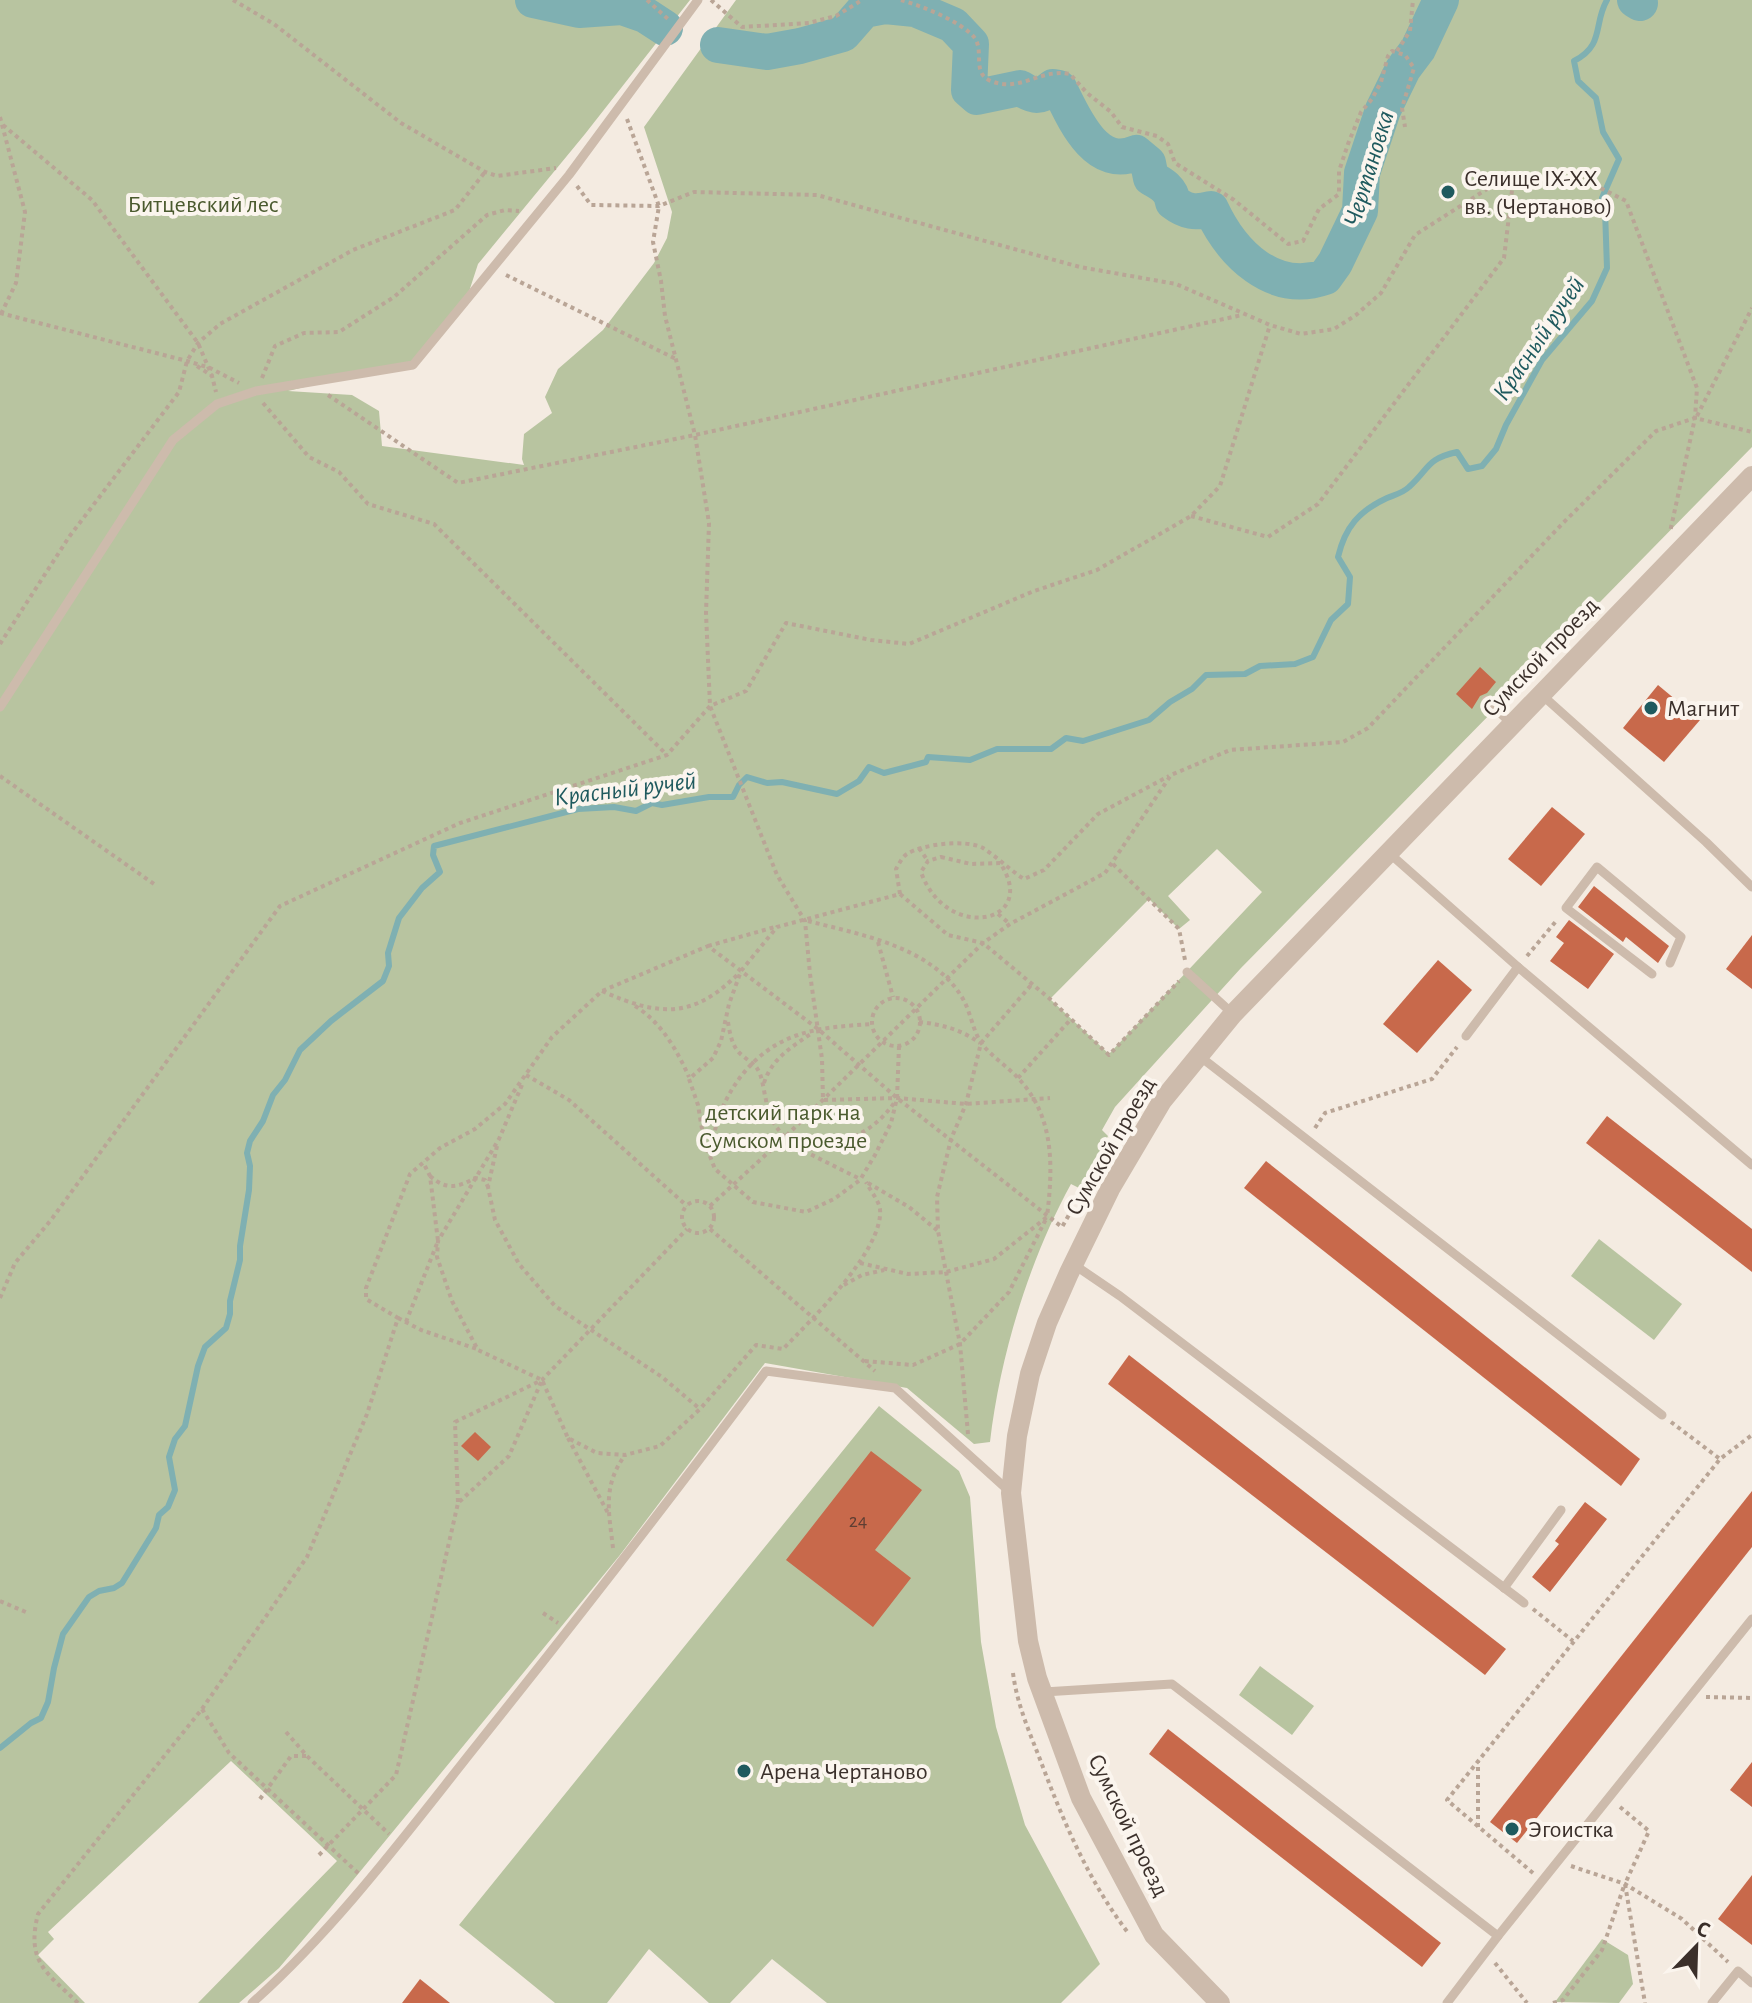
<svg xmlns="http://www.w3.org/2000/svg" width="1752" height="2003" font-family="'Alegreya Sans',sans-serif">
	<rect width="100%" height="100%" fill="#f4ebe1"/>
	<!-- green -->
	<g fill="#b8c4a0" fill-rule="evenodd">
		<path d="M0 0H690L585 134 478 264 463 310 413 361 288 391 352 395 379 411 382 446 524 465 522 459 524 434 552 413 545 397 558 369 603 330 654 263 667 238 672 212 644 127 736 0H1752V447L1241 968 1115 1107 1102 1130 1108 1136 1081 1189 1071 1184C1029 1260 1000 1356 990 1442L974 1444 907 1388 765 1363 620 1555 331 1907 279 1968 239 2003H198L337 1861 231 1761 48 1932 54 1939 38 1955 85 2003H0ZM1217 849 1262 892 1109 1054 1050 999 1149 899 1179 929 1190 920 1168 896Z"/>
		<polygon points="1599,1239 1682,1304 1654,1340 1571,1276"/>
		<polygon points="879,1406 959,1471 970,1497 981,1642 996,1727 1025,1825 1100,1964 1061,2003 827,2003 772,1959 730,2003 709,2003 649,1949 607,2003 555,2003 459,1925"/>
		<polygon points="1260,1666 1314,1706 1292,1735 1239,1695"/>
		<polygon points="1602,1939 1628,1955 1633,1984 1619,2003 1555,2002"/>
	</g>
	<!-- water -->
	<path fill="#7fb0b2" d="M843 34C814 53 758 69 724 57L718 45 730 35 755 39 764 38 787 43Z"/>
	<g fill="none" stroke-linecap="round" stroke-linejoin="round">
		<!-- stream -->
		<path stroke="#7fb0b2" stroke-width="6" d="M0 1748 31 1723 41 1718 48 1702 54 1668 63 1634 89 1597 99 1591 114 1588 122 1583 156 1528 159 1515 168 1507 175 1490 169 1457 175 1439 185 1426 198 1366 205 1347 226 1328 230 1314V1301L240 1260V1246L249 1190 250 1166 247 1153 250 1141 263 1121 273 1095 285 1080 300 1050 331 1021 383 981 389 966 388 953 399 918 422 888 440 872 433 855 434 846 578 809 614 807 636 811 652 803 662 805 709 797H733L739 785 747 777 767 783 782 782 837 794 859 781 869 767 884 773 926 762 928 757 970 760 997 749H1051L1066 738 1083 741 1149 720 1170 702 1192 689 1206 675 1245 674 1260 666 1295 664 1313 657 1331 620 1348 604 1350 577 1338 557C1345 527 1359 511 1387 498 1394 495 1403 493 1409 487 1430 468 1426 459 1457 452L1468 469 1482 466 1496 449 1506 425 1542 360 1592 301 1607 268 1605 210 1602 198 1619 159 1603 132 1596 98 1578 81 1574 61C1605 45 1593 24 1607 0"/>
		<!-- river -->
		<g stroke="#7fb0b2" stroke-width="36">
			<polyline points="533,0 579,10 622,7 645,15 665,28"/>
			<polyline points="1635,0 1640,3"/>
			<path d="M718 45 767 52 800 46 843 34 864 10 885 6 915 9 953 25 971 44 969 90 977 97 1020 88C1034 97 1040 98 1053 87L1059 88C1073 116 1095 171 1136 153L1148 163 1151 178C1162 184 1171 189 1173 202 1186 212 1195 213 1211 209 1232 254 1273 295 1325 277L1335 263 1360 211 1362 173 1383 110 1403 69 1418 49 1441 0"/>
		</g>
	</g>
	<!-- building -->
	<g fill="#c8694b">
		<polygon points="1480,667 1496,682 1487,693 1480,696 1472,709 1456,694"/>
		<polygon points="1658,685 1700,720 1664,762 1623,728"/>
		<polygon points="1552,807 1585,834 1541,886 1508,859"/>
		<polygon points="1594,886 1669,946 1658,963 1626,937 1623,942 1578,907"/>
		<polygon points="1569,920 1614,954 1588,989 1550,961 1564,943 1556,937"/>
		<polygon points="1752,935 1752,989 1726,969"/>
		<polygon points="1438,960 1472,990 1417,1053 1383,1024"/>
		<polygon points="1607,1116 1752,1229 1752,1272 1586,1143"/>
		<polygon points="1266,1161 1640,1459 1621,1486 1244,1188"/>
		<polygon points="1129,1355 1506,1649 1485,1675 1108,1384"/>
		<polygon points="475,1432 491,1447 478,1461 461,1446"/>
		<polygon points="871,1451 922,1490 875,1550 911,1578 873,1627 786,1560"/>
		<polygon points="1752,1491 1752,1547 1517,1843 1490,1822"/>
		<polygon points="1585,1502 1607,1519 1550,1592 1532,1577 1559,1544 1555,1541"/>
		<polygon points="1168,1729 1441,1943 1422,1967 1149,1754"/>
		<polygon points="1752,1762 1752,1807 1730,1790"/>
		<polygon points="1752,1875 1752,1945 1718,1919"/>
		<polygon points="420,1979 450,2003 402,2003"/>
	</g>
	<g fill="none" stroke-linecap="round" stroke-linejoin="round">
		<!-- path -->
		<g stroke="#b9a596" stroke-width="4" stroke-dasharray="4 4" stroke-linecap="butt">
			<polyline points="233,0 274,24 401,123 485,172 497,176 556,168"/>
			<polyline points="647,0 669,20"/>
			<polyline points="711,0 742,27 809,23 836,16 862,0"/>
			<path d="M901 0C922 6 960 21 974 37 985 51 971 73 991 81 1020 93 1040 68 1070 74L1087 93 1111 112 1122 127 1157 136 1168 144 1175 163 1234 200 1288 244 1303 241 1319 209 1339 194V171L1348 144 1361 112 1372 99 1381 82 1388 56 1392 51 1405 55 1414 68 1402 108 1405 127"/>
			<polyline points="1397,51 1410,31 1413,0"/>
			<polyline points="0,117 25,212 16,283 1,314"/>
			<polyline points="627,119 659,206 653,242 661,281 665,316 695,435 709,523 706,613 710,706 777,875 805,921 810,974 822,1059 823,1100 897,1098 966,1104 1050,1098"/>
			<polyline points="3,125 92,200 198,343 212,376"/>
			<polyline points="577,186 591,205 659,206 694,192 817,195 1080,267 1176,284 1270,325 1301,334 1334,329 1356,315 1381,293 1415,235 1487,189 1513,182 1581,178 1626,201 1697,388 1695,418 1670,532"/>
			<polyline points="506,275 676,359"/>
			<polyline points="0,313 187,361 210,368 239,383"/>
			<polyline points="197,366 212,376 216,392"/>
			<polyline points="262,378 275,346 304,333 339,332 394,297 487,215 505,210 519,211"/>
			<polyline points="328,395 458,483 695,435 1242,315"/>
			<polyline points="263,403 309,457 339,472 368,504 434,524 667,755"/>
			<polyline points="1697,416 1752,308"/>
			<polyline points="1191,516 1268,537 1318,504 1504,258 1513,182"/>
			<polyline points="0,644 69,537 179,392 187,361 198,343 220,324 353,250 455,210 485,172"/>
			<polyline points="0,776 154,884"/>
			<polyline points="919,848 928,861"/>
			<path d="M941 857 971 864 1000 863C1041 924 946 943 921 872L928 861Z"/>
			<polyline points="1113,864 1179,929 1185,960"/>
			<path d="M900 894 896 869C899 864 902 857 907 854 922 844 967 839 983 848 997 857 1010 870 1024 879L1044 870 1098 814 1169 776"/>
			<polyline points="998,914 1010,924"/>
			<path d="M808 921C862 935 933 947 963 999 971 1013 973 1032 982 1044 992 1057 1007 1066 1018 1078 1055 1117 1053 1167 1047 1217"/>
			<polyline points="878,942 893,997"/>
			<polyline points="708,946 775,927"/>
			<polyline points="1527,956 1557,920"/>
			<path d="M602 991C660 1017 694 1019 740 972"/>
			<circle cx="896" cy="1022" r="24"/>
			<path d="M635 1006C661 1022 677 1050 689 1077"/>
			<path d="M728 1022C730 1034 732 1048 743 1056 751 1063 756 1064 760 1074 763 1082 764 1092 766 1100 770 1124 782 1137 802 1150 840 1144 871 1136 894 1103"/>
			<path d="M919 1022C941 1024 962 1030 980 1043"/>
			<polyline points="899,1046 897,1098 891,1123 875,1155 860,1180 834,1199 806,1212 753,1202 715,1169 704,1141 698,1105 689,1079 713,1058 721,1041 729,1004 741,971 777,927 900,894 948,935 983,943 1010,924 1105,873 1171,775 1230,750 1343,742 1368,728 1563,523 1656,431 1695,418 1752,432"/>
			<polyline points="526,1075 569,1100 687,1206"/>
			<polyline points="1018,1078 1071,1019"/>
			<path d="M764 1083C772 1058 792 1047 812 1033"/>
			<path d="M522 1085 499 1139 438 1241 437 1257 452 1301 478 1350 542 1380 568 1438 597 1453 625 1455 660 1446 700 1409 756 1345 783 1349C810 1321 884 1250 880 1209 879 1201 870 1190 866 1182"/>
			<polyline points="1315,1128 1325,1113 1432,1079 1457,1047"/>
			<polyline points="497,1146 488,1187 495,1220 519,1264 555,1306 662,1377 700,1409"/>
			<polyline points="804,1151 860,1179"/>
			<path d="M711 1154C715 1103 748 1051 798 1035 821 1027 846 1026 871 1024"/>
			<path d="M430 1176C446 1190 457 1188 475 1178L485 1180 488 1187"/>
			<polyline points="868,1183 909,1207 938,1231"/>
			<circle cx="698" cy="1217" r="16"/>
			<polyline points="710,1206 784,1138 983,943 1050,999 1109,1055 1179,981"/>
			<polyline points="710,1229 875,1371"/>
			<polyline points="860,1263 908,1274 946,1272 994,1259 1047,1217 1009,1292 960,1344 913,1365 864,1361"/>
			<polyline points="844,1285 862,1275 884,1270"/>
			<polyline points="0,1298 15,1263 51,1220 280,906 460,823 667,755 710,706 746,691 786,623 871,640 909,644 1034,591 1097,570 1191,516 1220,486 1270,325"/>
			<polyline points="398,1318 421,1330 477,1349"/>
			<polyline points="406,1322 438,1241 430,1176 423,1162"/>
			<polyline points="1671,1422 1720,1459"/>
			<polyline points="968,1434 960,1344 938,1231 937,1197 951,1139 966,1104 981,1043 1032,984"/>
			<polyline points="568,1438 609,1515"/>
			<polyline points="458,1502 455,1422 542,1380 687,1229"/>
			<path d="M613 1548C609 1512 602 1487 625 1455"/>
			<polyline points="0,1601 28,1613"/>
			<polyline points="1533,1609 1573,1641"/>
			<polyline points="543,1613 558,1623"/>
			<path d="M1013 1673C1017 1705 1030 1733 1041 1762 1064 1823 1089 1882 1129 1934"/>
			<polyline points="1706,1697 1752,1698"/>
			<polyline points="202,1709 307,1557 367,1414 398,1318 366,1299 366,1288 410,1174 440,1148 475,1129 505,1104 552,1037 602,991 708,946 818,1029 897,1098 1062,1227 1074,1206"/>
			<polyline points="286,1732 307,1756 389,1834"/>
			<polyline points="260,1799 291,1756 307,1756"/>
			<polyline points="1620,1807 1649,1831 1625,1884 1645,2003"/>
			<polyline points="1478,1827 1478,1761"/>
			<polyline points="319,1855 396,1775 458,1503 509,1456 542,1380"/>
			<polyline points="1571,1866 1625,1884 1682,1919 1728,1962"/>
			<polyline points="1533,1873 1447,1800 1720,1459 1752,1435"/>
			<polyline points="1495,1963 1527,2003"/>
			<path d="M78 2003C46 1972 26 1962 38 1914L202 1709 229 1753 359 1874"/>
			<polyline points="1553,2003 1563,2000 1602,1950 1624,1886"/>
		</g>
		<!-- service -->
		<g stroke="#cdbbac" stroke-width="9">
			<polyline points="1542,695 1706,842 1752,887"/>
			<polyline points="1486,700 1512,724"/>
			<polyline points="0,707 173,440 217,404 256,391 413,365 569,175 698,0"/>
			<polyline points="1389,853 1518,967 1752,1165"/>
			<polyline points="1187,972 1233,1014"/>
			<polyline points="1652,974 1566,908 1597,867 1681,937 1670,963"/>
			<polyline points="1466,1036 1518,967"/>
			<polyline points="1198,1055 1662,1415"/>
			<polyline points="1073,1264 1120,1296 1524,1603"/>
			<polyline points="1504,1588 1561,1510"/>
			<polyline points="1044,1692 1172,1684 1498,1936 1447,2003"/>
			<polyline points="1498,1936 1752,1619"/>
			<path d="M252 2003C335 1929 403 1838 472 1751 572 1626 670 1500 766 1371L895 1388 1010 1492"/>
			<polyline points="1712,2003 1738,1971 1752,1983"/>
		</g>
		<!-- tertiary -->
		<polyline stroke="#cdbbac" stroke-width="20" points="1220,2003 1154,1935 1081,1798 1037,1678 1028,1641 1011,1493 1017,1436 1030,1374 1047,1323 1069,1273 1110,1189 1162,1101 1233,1014 1752,476"/>
	</g>
	<!-- markers -->
	<g fill="#1f5a5e" stroke="#fbf5ee" stroke-width="3">
		<circle cx="1448" cy="192" r="8"/>
		<circle cx="1651" cy="708" r="8"/>
		<circle cx="744" cy="1771" r="8"/>
		<circle cx="1512" cy="1829" r="8"/>
	</g>
	<g text-anchor="middle" stroke-width="8" stroke-linejoin="round" paint-order="stroke">
		<!-- number labels -->
		<g font-size="20" fill="#5e3e33">
			<text x="858" y="1527">24</text>
		</g>
		<!-- poi labels -->
		<g font-size="24" fill="#3b302b" stroke="#fbf5ee" text-anchor="start">
			<text x="1464" y="186">Селище IX-XX<tspan x="1464" dy="28">вв. (Чертаново)</tspan></text>
			<text x="1667" y="716">Магнит</text>
			<text x="760" y="1779">Арена Чертаново</text>
			<text x="1528" y="1837">Эгоистка</text>
		</g>
		<!-- park labels -->
		<g font-size="24" fill="#4a5a2e" stroke="#fbf5ee">
			<text x="203" y="212">Битцевский лес</text>
			<text x="783" y="1120">детский парк на<tspan x="783" dy="28">Сумском проезде</tspan></text>
		</g>
		<!-- street labels -->
		<g font-size="24" fill="#3b302b" stroke="#fbf5ee">
			<text transform="translate(1540 657) rotate(-46)" y="8">Сумской проезд</text>
			<text transform="translate(1110 1146) rotate(-60)" y="8">Сумской проезд</text>
			<text transform="translate(1129 1825) rotate(64)" y="8">Сумской проезд</text>
		</g>
		<!-- water labels -->
		<g font-size="26" font-style="italic" fill="#1f5a5e" stroke="#fbf5ee">
			<text transform="translate(1368 168) rotate(-73)" y="9">Чертановка</text>
			<text transform="translate(1538 338) rotate(-56)" y="9">Красный ручей</text>
			<text transform="translate(625 788) rotate(-7)" y="9">Красный ручей</text>
		</g>
	</g>
	<!-- north arrow -->
	<g transform="translate(1696 1947) rotate(23)" stroke="#fbf5ee" stroke-width="6" paint-order="stroke">
	<path d="M0-6L14 30L0 20L-14 30Z" fill="#3b302b"/>
	<text y="-12" font-size="22" font-weight="bold" text-anchor="middle" fill="#3b302b">С</text>
	</g>
</svg>
